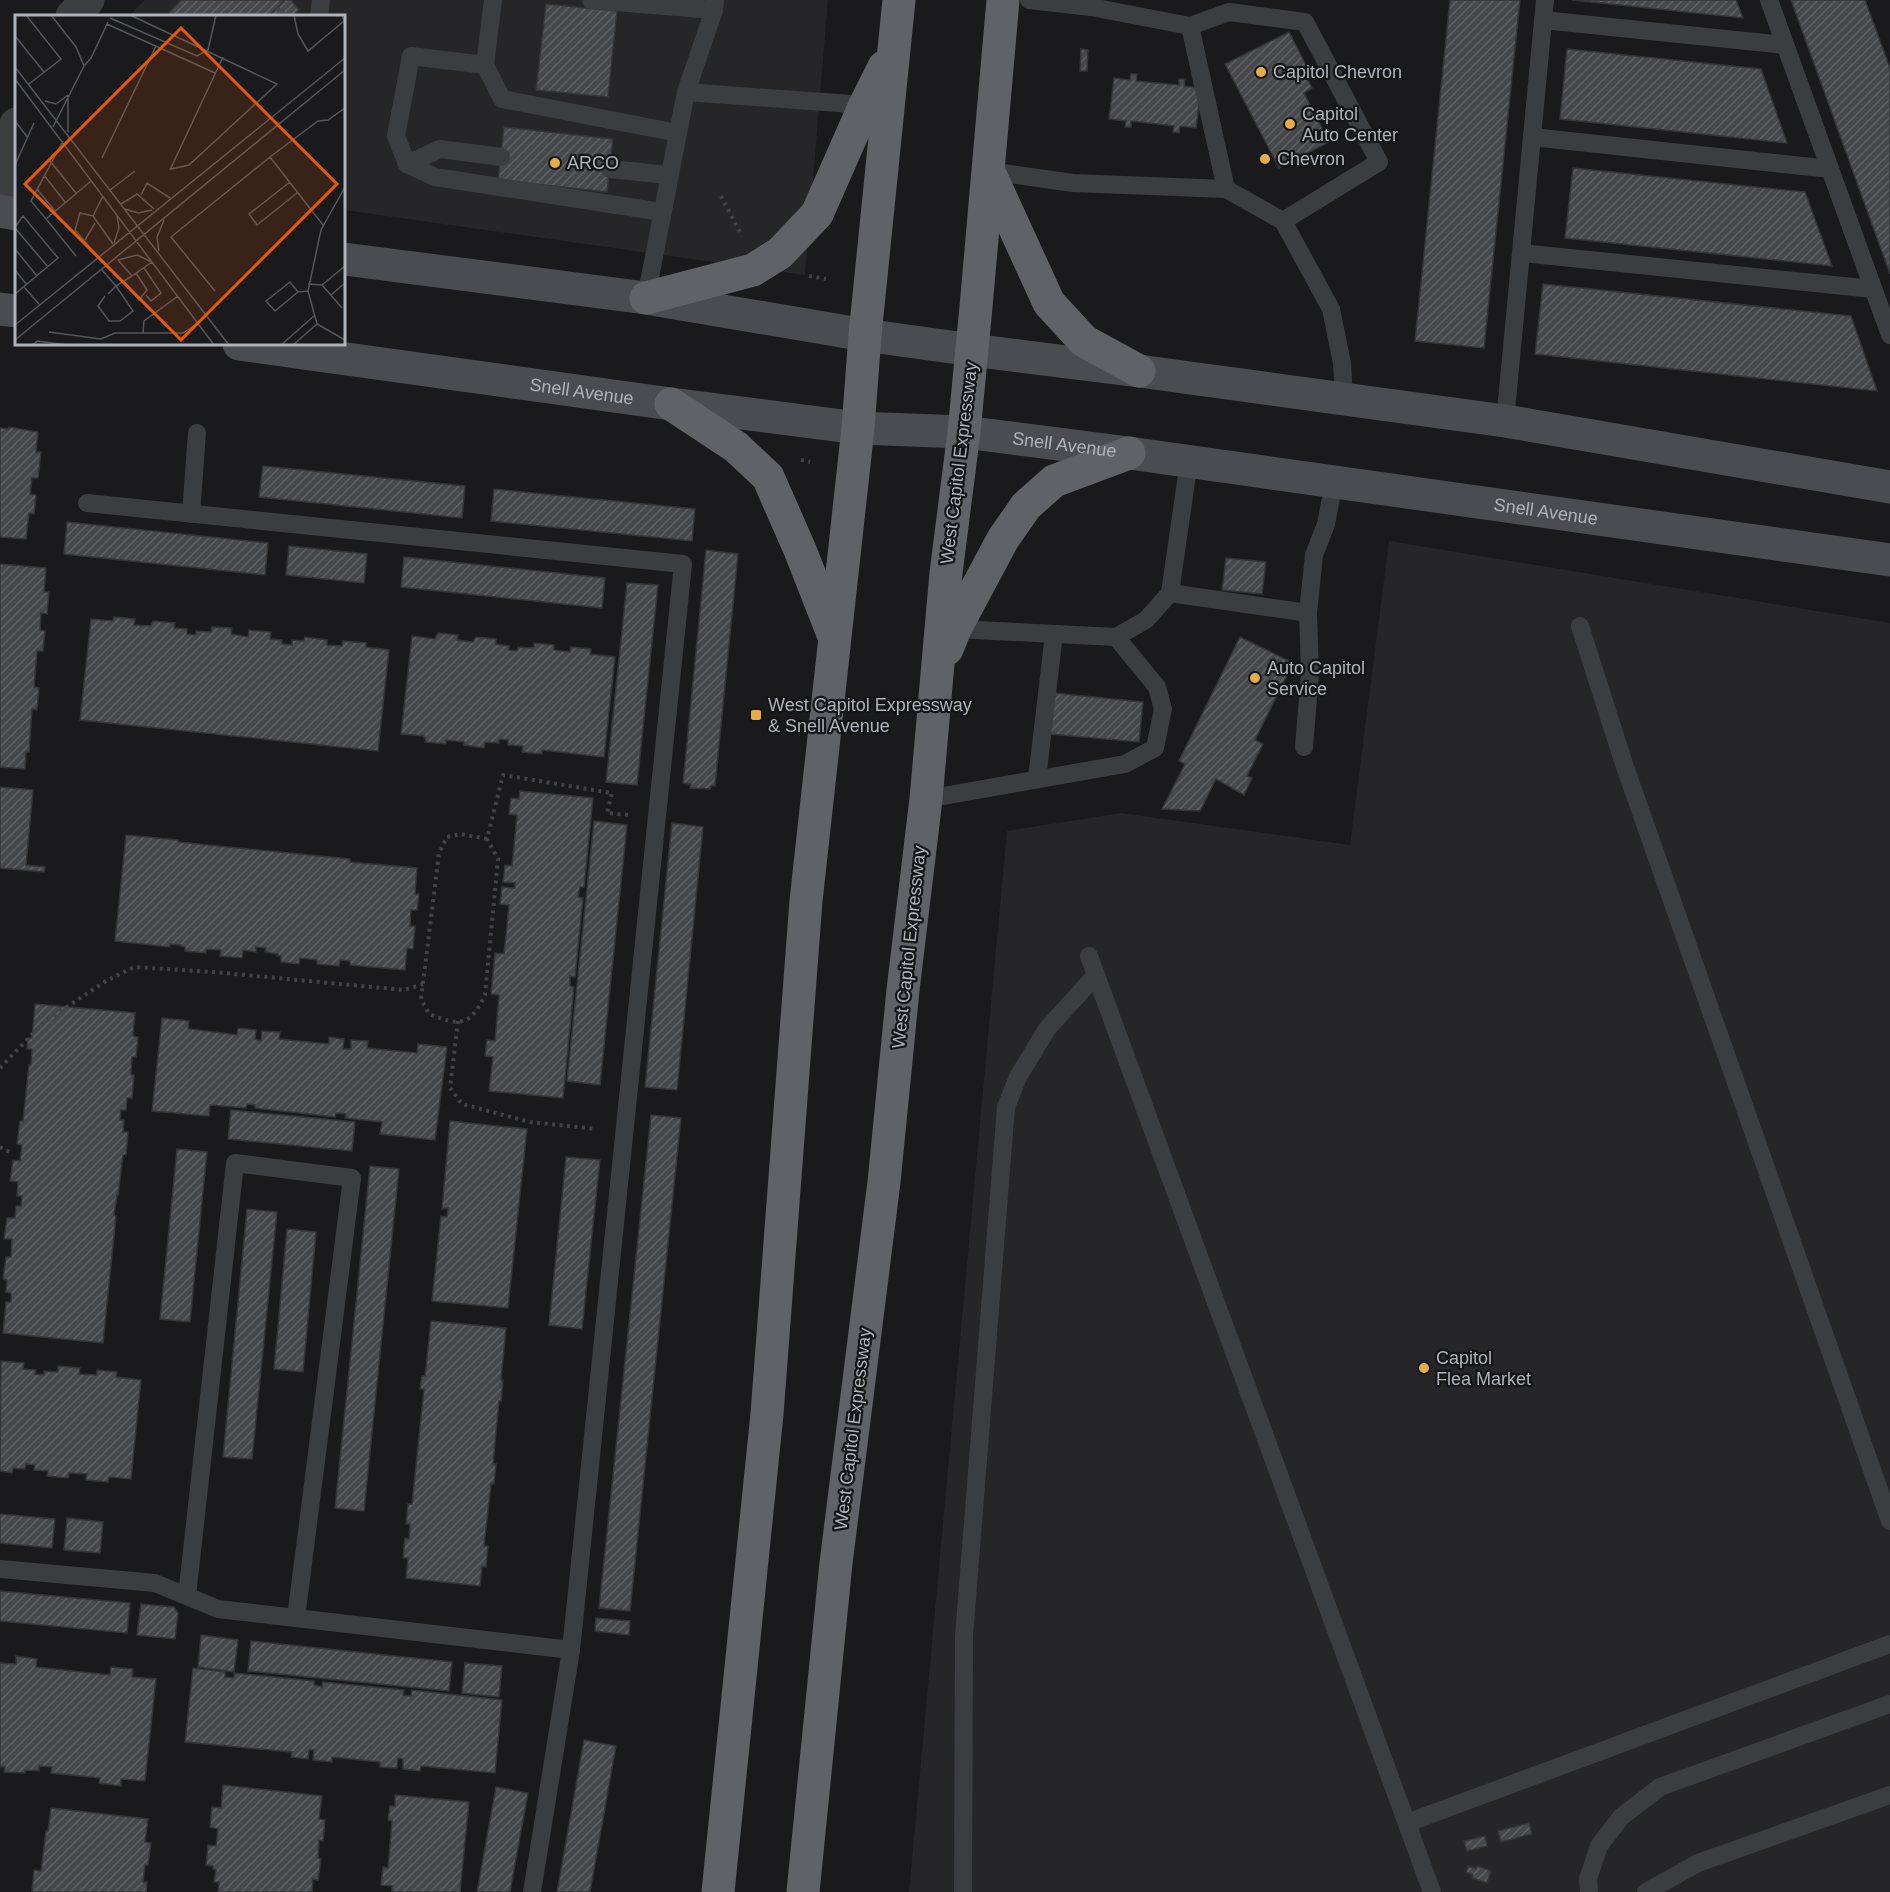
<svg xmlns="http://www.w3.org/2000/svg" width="1890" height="1892" font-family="Helvetica,sans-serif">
	<defs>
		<pattern id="building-hatch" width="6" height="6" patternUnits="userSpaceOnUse" patternTransform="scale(1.5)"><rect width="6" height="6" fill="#47484c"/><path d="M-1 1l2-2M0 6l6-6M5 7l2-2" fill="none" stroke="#5f6064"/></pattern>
	</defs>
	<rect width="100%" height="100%" fill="#1a1a1c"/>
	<!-- built -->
	<g fill="#262629">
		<polygon points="145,0 828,0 805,275 344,210 344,16 129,16"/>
		<polygon points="1389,541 1890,623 1890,1892 909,1892 1007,831 1121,813 1350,845"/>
	</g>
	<!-- building -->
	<g fill="url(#building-hatch)" stroke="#353538" stroke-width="1.5">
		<polygon points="181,0 285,0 269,16 168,16 169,13"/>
		<polygon points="285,0 291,0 299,10 293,16 269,16"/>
		<polygon points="1450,0 1520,0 1484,348 1415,341"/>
		<polygon points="1572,0 1736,0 1743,18"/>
		<polygon points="1791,0 1865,0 1890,68 1890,274"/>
		<polygon points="546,4 617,11 608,97 536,90"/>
		<polygon points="1289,32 1308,69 1295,76 1298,82 1307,78 1312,88 1304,93 1329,142 1279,168 1225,64"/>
		<polygon points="1081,49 1088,50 1087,71 1080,71"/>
		<polygon points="1567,49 1761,69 1787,143 1560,119"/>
		<polygon points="1131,74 1137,74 1136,81 1179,85 1179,79 1185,79 1184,86 1201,88 1196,128 1180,126 1179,133 1173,132 1174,126 1131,121 1131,127 1125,127 1126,121 1109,119 1114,78 1130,80"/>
		<polygon points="504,127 613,139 607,192 498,180"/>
		<polygon points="1573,168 1805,192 1832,266 1565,238"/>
		<polygon points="1543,284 1851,316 1877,391 1535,354"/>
		<polygon points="9,427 38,432 36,452 41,452 38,478 32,478 30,494 36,495 34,514 29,513 26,539 0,537 0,428 9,429"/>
		<polygon points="263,466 465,486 462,518 259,497"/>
		<polygon points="494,489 695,509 692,541 491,521"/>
		<polygon points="67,522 268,543 265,575 64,554"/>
		<polygon points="289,546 367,554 364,583 286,575"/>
		<polygon points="706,550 738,554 715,786 711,786 710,789 690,788 691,784 683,783"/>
		<polygon points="404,557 605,578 602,608 401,587"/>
		<polygon points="1226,558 1266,562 1262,594 1222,590"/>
		<polygon points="0,564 46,568 44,592 49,592 47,614 41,613 40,630 45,631 43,651 37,651 34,687 39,688 37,710 32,709 29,752 26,752 25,769 0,767"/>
		<polygon points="627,583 658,585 637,785 606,782"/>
		<polygon points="114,617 135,619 134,625 151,626 153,621 175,623 174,628 187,629 187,634 196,635 196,631 211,632 212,627 232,628 231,634 248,637 249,630 271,632 270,639 282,640 282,644 292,645 292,640 304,641 305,637 327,640 327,645 342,646 343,641 366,643 366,647 389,650 378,751 80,720 91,619 113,621"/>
		<polygon points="438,633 458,635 457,640 473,642 476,637 496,639 496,644 509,646 509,650 517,651 518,647 531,648 534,647 534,643 554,645 554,650 570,652 571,647 591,649 590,654 615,657 604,757 542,750 542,754 522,752 523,746 508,745 508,740 499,739 499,743 485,742 484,748 464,745 464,742 446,740 446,744 425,742 426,738 424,738 424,736 401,734 412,636 435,639"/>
		<polygon points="1240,637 1293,663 1255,740 1263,744 1247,776 1252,778 1244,795 1216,779 1200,811 1162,809 1185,764 1179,761"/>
		<polygon points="1054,693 1143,702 1139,742 1050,734"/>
		<polygon points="0,787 33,790 26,865 45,867 44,872 0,868"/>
		<polygon points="520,791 593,798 584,887 580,887 578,897 583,898 575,977 570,976 570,986 574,987 563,1098 489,1091 493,1057 485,1056 487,1040 495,1041 499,995 491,994 495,953 504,954 509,905 500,904 502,887 515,888 515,883 503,882 505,865 512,866 517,815 509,814 511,798 519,799"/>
		<polygon points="594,821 627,825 600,1085 567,1081"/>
		<polygon points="672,823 703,827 677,1090 645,1087"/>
		<polygon points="126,835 178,840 178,842 350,859 350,862 417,868 415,894 419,894 417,910 411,910 410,926 415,926 413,949 407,948 405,970 350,965 350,961 340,960 339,966 317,964 317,960 300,958 299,964 281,962 281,956 277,956 278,954 265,952 266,948 256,947 256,952 243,950 242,958 220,956 221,950 206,949 206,953 185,951 185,947 181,946 181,945 170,944 170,947 115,941"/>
		<polygon points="35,1004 135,1013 133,1036 138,1037 136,1057 132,1057 131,1075 134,1075 132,1098 127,1098 126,1110 121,1110 120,1120 124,1120 123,1132 128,1132 126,1155 123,1155 118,1195 117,1195 114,1215 116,1216 103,1343 3,1333 6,1302 11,1302 11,1293 6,1292 7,1280 3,1279 6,1257 11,1257 12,1239 4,1239 7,1218 15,1218 16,1206 21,1206 22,1196 17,1196 18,1182 10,1181 13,1160 20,1161 22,1145 17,1144 20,1121 23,1121 29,1065 31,1065 32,1049 27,1049 28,1038 32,1038"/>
		<polygon points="162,1018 189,1021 188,1028 190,1029 237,1035 238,1028 256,1030 255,1039 261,1041 262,1031 280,1032 279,1039 329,1044 329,1037 344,1039 343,1049 351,1049 351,1040 368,1041 367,1048 417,1053 418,1044 447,1047 435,1140 380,1134 382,1122 345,1118 346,1114 336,1113 335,1117 255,1108 255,1105 247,1104 246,1108 210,1105 209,1116 152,1111"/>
		<polygon points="231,1110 355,1122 352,1151 228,1139"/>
		<polygon points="651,1115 681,1118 630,1611 599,1608"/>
		<polygon points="450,1121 527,1129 508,1308 432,1301 441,1216 447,1217 448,1208 442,1209"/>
		<polygon points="177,1149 207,1152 190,1322 160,1319"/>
		<polygon points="566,1157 600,1160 582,1329 549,1325"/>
		<polygon points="370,1166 399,1169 364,1511 335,1508"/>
		<polygon points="247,1209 277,1212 252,1459 223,1457"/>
		<polygon points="287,1229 316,1232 303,1372 274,1369"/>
		<polygon points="431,1321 506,1328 501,1380 503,1380 501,1401 499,1401 493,1464 496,1464 494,1484 491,1484 484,1546 488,1546 486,1567 482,1566 480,1586 406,1578 408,1558 403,1558 405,1538 409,1539 410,1524 406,1524 408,1504 412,1504 424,1389 420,1389 422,1376 425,1376"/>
		<polygon points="1,1361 24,1363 23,1369 36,1370 35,1374 44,1375 44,1371 58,1372 58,1366 80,1368 79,1374 97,1375 97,1370 117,1372 116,1377 141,1380 131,1479 109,1477 108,1482 86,1480 87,1474 69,1473 68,1478 47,1476 48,1471 34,1470 35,1465 26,1464 25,1469 13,1468 12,1473 0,1471"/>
		<polygon points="0,1514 55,1519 52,1548 0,1543"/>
		<polygon points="67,1518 103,1522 100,1553 64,1550"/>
		<polygon points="0,1591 130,1603 127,1633 0,1621"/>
		<polygon points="141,1604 174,1607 178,1613 175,1639 137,1635"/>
		<polygon points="596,1618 630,1621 629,1635 595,1631"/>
		<polygon points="201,1635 238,1640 234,1672 198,1667"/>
		<polygon points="251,1641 452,1662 449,1691 248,1671"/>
		<polygon points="16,1656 37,1659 36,1667 110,1675 111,1667 133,1669 132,1677 156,1679 145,1781 121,1779 121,1786 99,1783 100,1778 51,1773 52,1767 39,1766 39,1771 25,1770 25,1773 4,1772 5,1767 0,1767 0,1663 16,1664"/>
		<polygon points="465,1663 502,1666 499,1697 462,1693"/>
		<polygon points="193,1668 225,1672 225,1677 234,1678 234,1673 314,1681 314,1685 322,1687 323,1682 404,1690 403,1695 411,1696 412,1690 502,1700 495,1773 421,1766 420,1771 403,1769 403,1759 398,1758 397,1768 380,1767 380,1762 332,1757 332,1762 313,1760 314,1750 309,1750 308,1759 291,1757 292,1752 185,1742"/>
		<polygon points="584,1740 616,1746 590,1892 557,1892"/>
		<polygon points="223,1785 322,1796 319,1819 325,1820 323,1841 319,1840 318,1858 321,1859 318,1880 313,1879 312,1892 218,1892 219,1882 214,1882 216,1870 213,1869 213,1866 206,1865 208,1845 216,1846 218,1829 210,1827 212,1807 221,1808"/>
		<polygon points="496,1787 528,1793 510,1892 477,1892"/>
		<polygon points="395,1795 469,1802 460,1892 392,1892 392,1886 381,1885 383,1867 388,1868 392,1821 388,1820 390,1806 395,1806"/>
		<polygon points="51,1808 148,1819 145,1842 151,1843 148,1865 145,1865 143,1882 147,1882 146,1892 32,1892 34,1870 41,1871 46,1831 48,1831"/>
		<polygon points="1529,1823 1532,1834 1501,1842 1498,1831"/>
		<polygon points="1485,1836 1487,1846 1467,1851 1464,1841"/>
		<polygon points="1468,1866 1476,1869 1477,1866 1491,1871 1487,1883 1472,1878 1473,1875 1466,1872"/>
	</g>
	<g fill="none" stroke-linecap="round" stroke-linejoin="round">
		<!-- path -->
		<g stroke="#424348" stroke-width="4" stroke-dasharray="3 4.5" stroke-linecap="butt">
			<polyline points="277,8 284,14 281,16"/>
			<polyline points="721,196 742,236"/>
			<polyline points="809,276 826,279"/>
			<polyline points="801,460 810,462"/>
			<path d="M487 839 461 834 447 837 439 853 421 999 429 1014C459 1026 470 1027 485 995L498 859 487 839 503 775 612 793 607 813 630 815"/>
			<polyline points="458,1021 450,1088 462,1104 530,1122 596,1129"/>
			<polyline points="0,1068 44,1022 106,981 134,967 213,972 404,990 423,984"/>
			<polyline points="0,1147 11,1153"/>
		</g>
		<!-- service -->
		<g stroke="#3c3d41" stroke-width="18">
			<polyline points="493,0 485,65 502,99 678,133"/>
			<polyline points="591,0 714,10"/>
			<polyline points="1029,0 1091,7 1190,26 1229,12 1305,22 1379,162 1283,221 1331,309 1342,363 1344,398"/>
			<polyline points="1769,0 1890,335"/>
			<polyline points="319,16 321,0"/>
			<polyline points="1543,20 1785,45"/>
			<polyline points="1190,26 1226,189"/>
			<polyline points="485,65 411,56 396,136 407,164 435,177 662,212"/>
			<polyline points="686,92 714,10 715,0"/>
			<polyline points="1532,137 1830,169"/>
			<polyline points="407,164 440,149 501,157"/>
			<polyline points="610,169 669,175"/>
			<polyline points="989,171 1073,183 1226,189 1283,221"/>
			<polyline points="1522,253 1873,289"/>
			<polyline points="646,298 686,92 865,105"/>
			<polyline points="1505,421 1545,0"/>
			<polyline points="87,503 683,564 571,1650 532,1892"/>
			<polyline points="191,514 197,433"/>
			<polyline points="1170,593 1308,613"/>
			<polyline points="1580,626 1624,764 1890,1521"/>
			<polyline points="955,629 1116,637 1146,620 1170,593 1189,461"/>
			<polyline points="1304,747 1310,673 1308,613 1314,555 1326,524 1334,482"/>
			<polyline points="1037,779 1054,634"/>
			<polyline points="926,799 1125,764 1155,748 1163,709 1157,687 1116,637"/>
			<polyline points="1089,956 1432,1892"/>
			<polyline points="0,1569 155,1583 218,1609 571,1650"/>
			<polyline points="187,1596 235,1163 352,1178 296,1618"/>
			<polyline points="1407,1823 1890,1644"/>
			<polyline points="963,1892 964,1636 1006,1107 1018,1077 1047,1029 1096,975"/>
			<polyline points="1589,1892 1588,1879 1599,1846 1621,1817 1660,1787 1890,1704"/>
			<polyline points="1646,1892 1698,1863 1890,1795"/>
		</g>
		<!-- minor -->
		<g stroke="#3c3d41" stroke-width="33">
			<polyline points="72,16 88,0"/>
			<polyline points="0,190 16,124"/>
		</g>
		<!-- secondary -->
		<g stroke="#4a4c51" stroke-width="33">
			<polyline points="0,211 16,214"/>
			<polyline points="344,259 646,298 865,335 972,350 1139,371 1505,421 1890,487"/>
			<polyline points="0,309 16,311"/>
			<path id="s1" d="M239 344 671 404 858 428 964 432 1129 453 1890 560"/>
		</g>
		<!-- trunk -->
		<g stroke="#606268" stroke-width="33">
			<polyline points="990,174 1049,303 1084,341 1139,371"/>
			<polyline points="646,298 753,270 780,253 817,214 865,105 884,67"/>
			<polyline points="671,404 736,447 768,477 800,550 833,634"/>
			<polyline points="947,649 955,629 1003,539 1026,506 1054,481 1129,453"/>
			<polyline points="718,1892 767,1414 806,901 858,428 865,335 899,0"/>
			<polyline points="803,1892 836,1563 884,1182 903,990 926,799 946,573 964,432 976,307 1003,0"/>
		</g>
	</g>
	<!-- markers -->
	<g fill="#e2ae4d" stroke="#151517" stroke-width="2">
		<circle cx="1261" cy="72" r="6"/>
		<circle cx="1290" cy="124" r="6"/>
		<circle cx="1265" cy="159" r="6"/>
		<circle cx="555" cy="163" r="6"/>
		<circle cx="1255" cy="678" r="6"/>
		<rect x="750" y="709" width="12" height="12" rx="3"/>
		<circle cx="1424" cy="1368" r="6"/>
	</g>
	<g text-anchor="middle" stroke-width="4.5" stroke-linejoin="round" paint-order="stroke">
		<!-- poi labels -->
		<g font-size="18" fill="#aeb2ba" stroke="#151517" text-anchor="start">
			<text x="1273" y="78">Capitol Chevron</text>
			<text x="1302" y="120">Capitol<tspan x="1302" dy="21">Auto Center</tspan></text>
			<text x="1277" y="165">Chevron</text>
			<text x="567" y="169">ARCO</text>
			<text x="1267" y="674">Auto Capitol<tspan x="1267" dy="21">Service</tspan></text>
			<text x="768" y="711">West Capitol Expressway<tspan x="768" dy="21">&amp; Snell Avenue</tspan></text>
			<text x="1436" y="1364">Capitol<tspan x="1436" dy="21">Flea Market</tspan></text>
		</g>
		<!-- street labels -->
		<g font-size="18" fill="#aeb2ba" stroke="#151517">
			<text dy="6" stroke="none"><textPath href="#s1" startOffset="346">Snell Avenue</textPath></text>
			<text dy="6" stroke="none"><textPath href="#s1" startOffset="832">Snell Avenue</textPath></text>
			<text transform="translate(959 463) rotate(-83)" y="6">West Capitol Expressway</text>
			<text dy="6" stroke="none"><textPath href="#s1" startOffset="1318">Snell Avenue</textPath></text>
			<text transform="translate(909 947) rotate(-84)" y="6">West Capitol Expressway</text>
			<text transform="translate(853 1429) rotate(-83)" y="6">West Capitol Expressway</text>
		</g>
	</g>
	<!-- overview -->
	<g transform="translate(15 15)">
		<rect width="330" height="330" fill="#1a1a1c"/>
		<path fill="none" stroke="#55575b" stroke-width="1.5" d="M11 0 46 44 14 69M36 0 61 32 69 51 38 112M115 0 262 69 174 150 156 154M279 0 283 19 293 36 329 6 327 0M95 3 182 41 193 35 201 0M92 9 200 58M0 21 29 57M69 51 76 43 93 7M0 52 214 330M0 64 199 330M30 86 41 89 53 80M0 106 13 123M53 117V80M48 126 16 186 31 204 76 166M255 142 308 210M87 143 141 31M35 146 61 178M0 150 19 108M155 155 208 42M29 160 50 187M275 167 234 199 242 210 282 178M330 172 306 215 293 276 302 309 330 325M22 174 40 196M95 175 120 156M126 180 132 168 155 183M106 189 122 179 139 194M110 194 123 198 137 195M78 201 98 229M31 204 61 241M0 212 8 201 43 243 0 279M0 213 33 252M70 225 80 208M99 228 104 213 102 200M0 234 22 261M144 236 142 222 149 205M83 242 60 215 65 198 78 201 88 181M103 245 117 261 137 247M103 245 122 240 137 247M129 253 146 278 136 286 131 280M0 255 12 270M87 255 101 271 117 261M108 265 124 285 132 275 121 258M293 269 307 270 330 251M307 270 327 293M9 272 24 289M200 276 156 222 255 142 303 106 313 105 330 93M283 277 260 296 251 286 275 267 283 277 293 276M316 280 330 268M90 281 83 291 94 306H105L118 296 101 271 93 279M0 310 330 43M34 317 86 324 100 318H168L183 308M128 318 129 306 163 281M0 325 330 55M18 330 22 326 53 330M266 330 299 301M278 330 302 309"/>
		<path fill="#e8590c" fill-opacity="0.15" stroke="#e8590c" stroke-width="3" d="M166 13 322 169 166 325 10 169Z"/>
		<rect width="330" height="330" fill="none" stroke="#aeb2ba" stroke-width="3"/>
	</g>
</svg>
